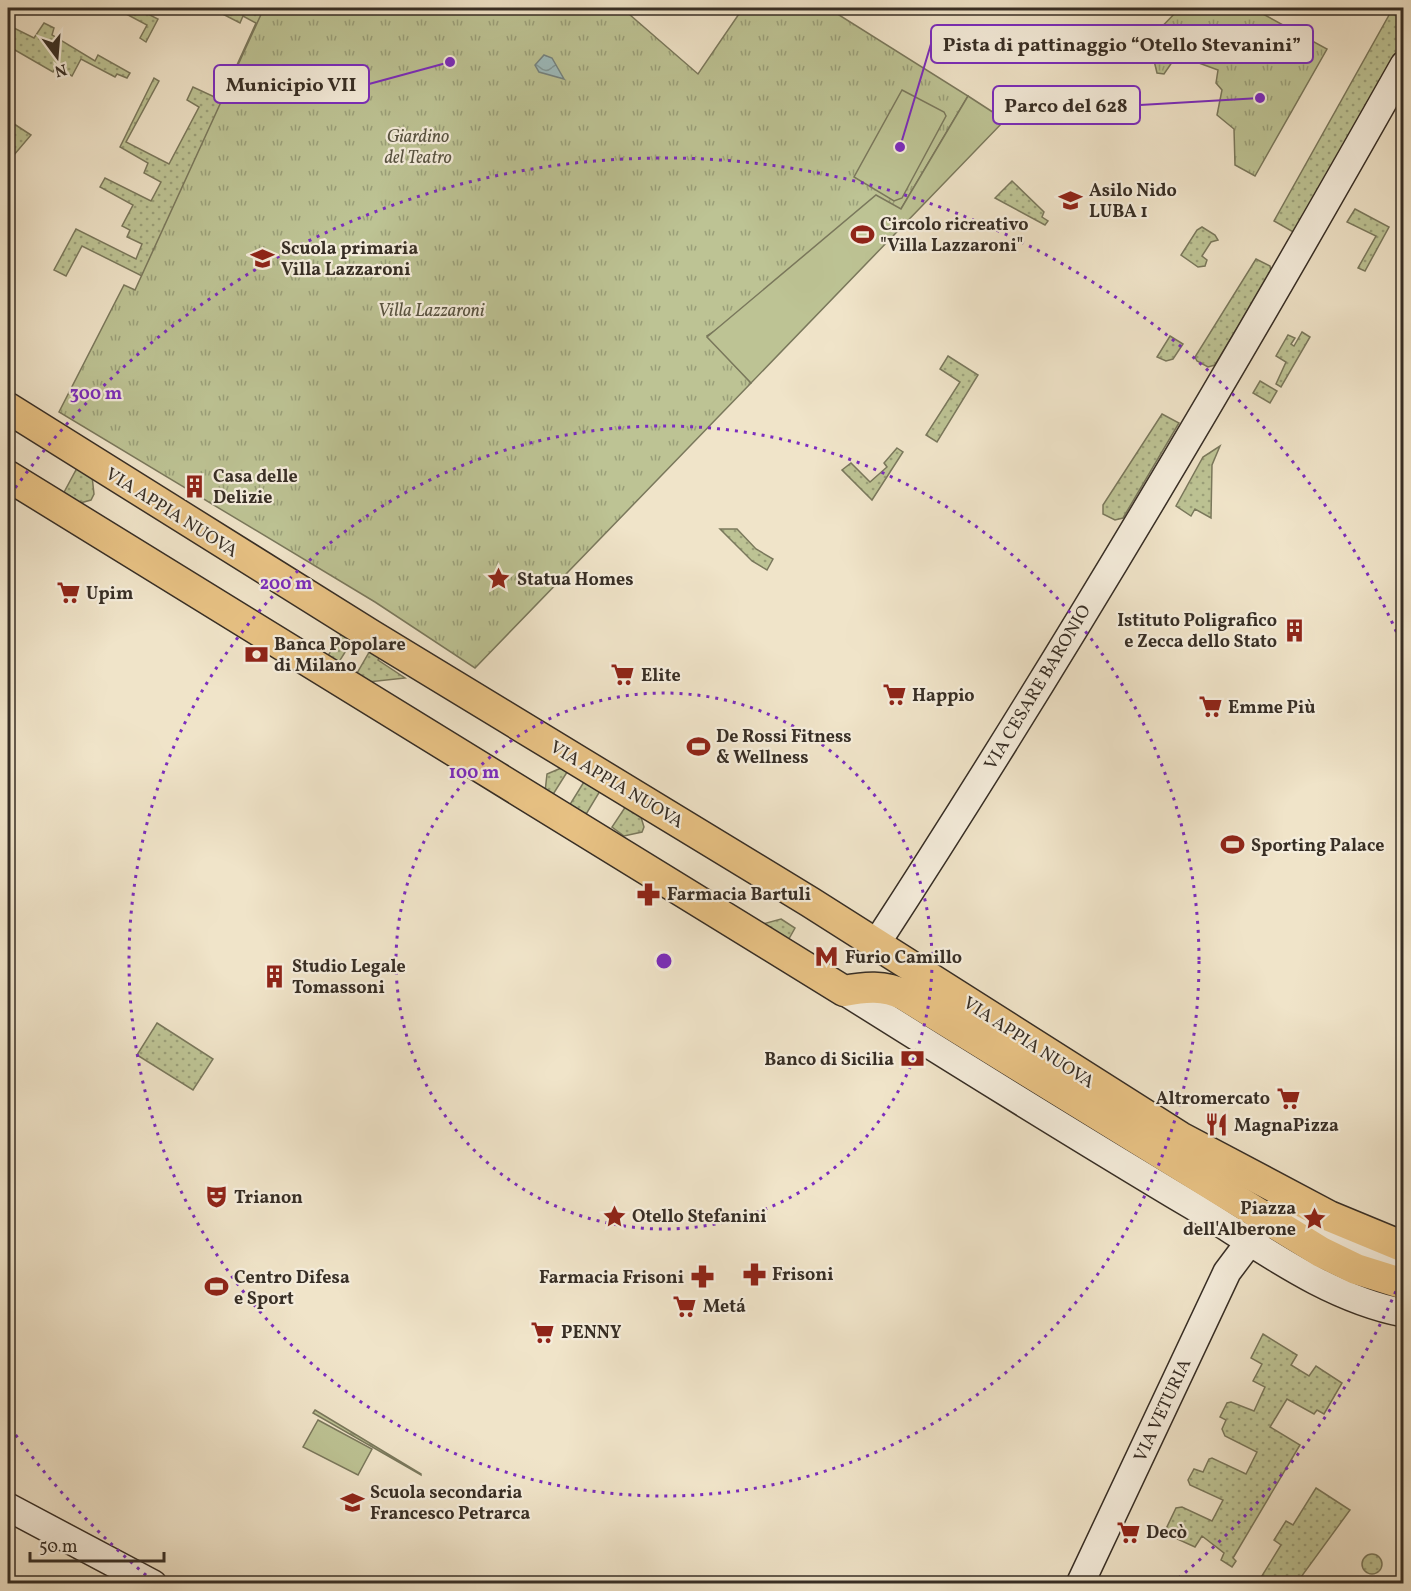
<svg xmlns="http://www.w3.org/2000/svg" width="1411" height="1591" font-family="Vollkorn,serif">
	<defs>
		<pattern id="grass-dots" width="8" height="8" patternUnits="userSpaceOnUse" patternTransform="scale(1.5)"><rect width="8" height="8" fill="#bdc394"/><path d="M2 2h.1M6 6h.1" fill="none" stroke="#9a9f79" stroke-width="1.8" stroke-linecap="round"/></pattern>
		<pattern id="forest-firs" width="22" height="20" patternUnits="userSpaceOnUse" patternTransform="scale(1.5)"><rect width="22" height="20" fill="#bdc394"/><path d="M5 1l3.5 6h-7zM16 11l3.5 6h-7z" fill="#9a9f79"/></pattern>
		<pattern id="park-tufts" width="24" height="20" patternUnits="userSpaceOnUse" patternTransform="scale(1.5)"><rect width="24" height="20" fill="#bdc394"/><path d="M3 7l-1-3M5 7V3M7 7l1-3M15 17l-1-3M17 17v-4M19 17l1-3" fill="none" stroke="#9a9f79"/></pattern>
		<pattern id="water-waves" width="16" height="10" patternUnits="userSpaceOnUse" patternTransform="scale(1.5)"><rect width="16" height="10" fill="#9dbcbe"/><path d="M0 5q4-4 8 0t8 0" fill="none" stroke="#81999a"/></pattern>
	</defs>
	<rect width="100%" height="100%" fill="#f0e4c9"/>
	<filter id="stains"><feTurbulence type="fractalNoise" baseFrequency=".00333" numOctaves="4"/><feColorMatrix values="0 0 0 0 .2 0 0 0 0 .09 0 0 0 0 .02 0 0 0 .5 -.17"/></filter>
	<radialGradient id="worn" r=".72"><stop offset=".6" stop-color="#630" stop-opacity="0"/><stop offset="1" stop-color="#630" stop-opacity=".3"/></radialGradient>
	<!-- grass -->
	<g fill="url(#grass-dots)" stroke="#7a785c" stroke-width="1.5">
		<polygon points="115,8 136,8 158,19 146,42 140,38 147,25"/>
		<polygon points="211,8 274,8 142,276 82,246 66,276 54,270 76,229 136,259 142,244 127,237 130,230 122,226 133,205 100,187 105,178 151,201 161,182 144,173 148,163 120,147 154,78 159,81 126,142 169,164 199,107 187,100 193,87 221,100 256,23 243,16 240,23"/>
		<polygon points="1393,8 1403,8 1403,41 1295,233 1274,221"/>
		<polygon points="44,23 54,28 52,35 95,61 98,55 130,73 127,78 117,74 115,77 81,59 72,76 56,67 53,72 8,46 8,30 10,26 34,38"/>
		<polygon points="8,120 31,135 8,162"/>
		<polygon points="1012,181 1044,212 1042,217 1048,221 1045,225 995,198"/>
		<polygon points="1355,209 1389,227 1365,271 1358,268 1376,236 1347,222"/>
		<polygon points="1202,227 1215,235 1218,240 1211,242 1202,256 1207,260 1205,266 1198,267 1181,255 1197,230"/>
		<polygon points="1256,259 1270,266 1271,272 1215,365 1208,367 1197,361 1195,357"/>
		<polygon points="1302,332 1310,337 1281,387 1276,384 1286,362 1276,356 1288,335 1295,338 1291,344 1294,346"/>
		<polygon points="1170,336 1183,344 1173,359 1166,361 1157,357"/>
		<polygon points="948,356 978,375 937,442 926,435 960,382 940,369"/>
		<polygon points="1260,381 1277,391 1270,403 1253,393"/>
		<polygon points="1162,414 1179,423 1123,518 1115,520 1103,514 1103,505"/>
		<polygon points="1220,446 1212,465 1211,518 1195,509 1191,516 1176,506 1203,457"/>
		<polygon points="897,448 903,452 872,500 842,470 851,463 870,482 887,467 884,463"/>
		<polygon points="77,468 92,476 94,494 91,500 73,505 61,498"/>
		<polygon points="720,529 737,529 756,549 773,559 767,570 752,561"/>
		<polygon points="343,631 354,638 337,665 326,659"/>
		<polygon points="371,649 382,652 378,660 405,678 368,682 356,675"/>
		<polygon points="566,766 569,769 552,796 545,792 547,774"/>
		<polygon points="587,777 603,786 585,816 569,806"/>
		<polygon points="626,806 640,814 644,827 642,832 624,836 612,827"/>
		<polygon points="781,919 795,928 786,944 756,926"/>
		<polygon points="157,1023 213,1059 193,1090 137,1055"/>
		<polygon points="1263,1334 1297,1355 1291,1365 1309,1376 1316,1366 1342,1383 1324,1414 1317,1410 1314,1414 1287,1399 1270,1427 1300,1445 1233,1558 1236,1561 1232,1567 1221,1560 1224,1553 1202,1536 1195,1547 1164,1533 1176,1508 1182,1507 1212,1521 1223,1500 1190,1485 1188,1480 1194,1469 1203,1472 1209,1459 1212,1458 1246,1474 1257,1452 1225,1436 1222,1429 1226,1420 1220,1417 1227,1403 1231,1402 1254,1411 1265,1387 1253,1381 1262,1364 1251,1358"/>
		<polygon points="1316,1488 1350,1510 1301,1577 1309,1583 1267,1583 1260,1579 1281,1545 1274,1540 1286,1521 1293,1525"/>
		<circle cx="1372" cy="1564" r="10"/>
	</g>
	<!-- forest -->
	<polygon fill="url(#forest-firs)" stroke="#7a785c" stroke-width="1.5" points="315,1410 421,1474 421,1475 313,1413"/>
	<!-- park -->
	<g fill="url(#park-tufts)" stroke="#7a785c" stroke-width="1.5">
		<polygon points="264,8 622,8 698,74 743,8 828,8 968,96 901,209 707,336 751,383 475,668 375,602 59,412 124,285 135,290"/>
		<polygon points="1180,8 1252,8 1327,49 1255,176 1235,165 1234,129 1217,115 1222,90 1216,83 1218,70 1177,55 1164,74 1157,73 1149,40"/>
	</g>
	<!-- pitch -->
	<g fill="#bdc394" stroke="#7a785c" stroke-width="1.5">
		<polygon points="902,90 944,112 946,116 902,198 894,201 854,177"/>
		<polygon points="968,96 1005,120 751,383 707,337 876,195 901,209"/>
		<polygon points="318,1420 372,1449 358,1475 303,1447"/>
	</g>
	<!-- water -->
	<polygon fill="url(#water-waves)" stroke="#748381" stroke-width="1.5" points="544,55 552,58 564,79 539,72 535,65"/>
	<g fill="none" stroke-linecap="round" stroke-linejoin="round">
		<defs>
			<g id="secondary">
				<path d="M876 944C1062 658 1236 363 1404 65"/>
				<path d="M844 991C960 1064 1076 1136 1193 1206 1259 1246 1326 1298 1404 1313"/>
				<polyline points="8,1507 153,1584"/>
				<polyline points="1080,1584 1227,1272 1269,1216 1277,1211 1286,1211 1359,1250 1404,1268"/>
			</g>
			<g id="primary">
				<polyline points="8,408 371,635 810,902 1180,1137 1329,1216 1404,1247"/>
				<path d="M8 476 844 991C864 987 885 985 904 995L1321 1252 1356 1269 1404 1284"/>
			</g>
		</defs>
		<!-- secondary casing -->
		<use href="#secondary" stroke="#372e25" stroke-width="30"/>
		<!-- primary casing -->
		<use href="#primary" stroke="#372e25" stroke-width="33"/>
		<!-- secondary -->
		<use href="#secondary" stroke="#f5eddc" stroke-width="27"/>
		<!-- primary -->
		<use href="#primary" stroke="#e8c284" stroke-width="30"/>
	</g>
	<!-- distance rings -->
	<g fill="none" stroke="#7b2cbf" stroke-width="3" stroke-dasharray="3 6">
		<circle cx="664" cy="961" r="268"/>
		<circle cx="664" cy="961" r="535"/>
		<path d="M1403 1275A803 803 0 0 1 1175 1581M153 1581A803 803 0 0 1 10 1427M10 495A803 803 0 0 1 1403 647"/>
	</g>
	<!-- icons -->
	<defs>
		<symbol id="school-bare" viewBox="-9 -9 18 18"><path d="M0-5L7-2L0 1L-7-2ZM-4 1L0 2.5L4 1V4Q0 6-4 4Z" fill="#8f2418" stroke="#f5eddc" stroke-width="2.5" paint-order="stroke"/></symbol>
		<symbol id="stadium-bare" viewBox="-9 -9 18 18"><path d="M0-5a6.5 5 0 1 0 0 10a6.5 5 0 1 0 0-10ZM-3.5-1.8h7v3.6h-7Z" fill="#8f2418" stroke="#f5eddc" stroke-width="2.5" paint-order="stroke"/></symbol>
		<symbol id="building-bare" viewBox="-9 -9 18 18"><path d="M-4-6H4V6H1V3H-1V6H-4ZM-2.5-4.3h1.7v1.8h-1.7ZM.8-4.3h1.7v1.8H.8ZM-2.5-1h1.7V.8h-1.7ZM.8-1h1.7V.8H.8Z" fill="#8f2418" stroke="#f5eddc" stroke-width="2.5" paint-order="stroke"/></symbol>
		<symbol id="sight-bare" viewBox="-9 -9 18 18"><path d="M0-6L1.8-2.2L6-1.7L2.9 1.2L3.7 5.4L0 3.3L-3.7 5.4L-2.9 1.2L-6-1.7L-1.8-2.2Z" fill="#8f2418" stroke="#f5eddc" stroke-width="2.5" paint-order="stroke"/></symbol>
		<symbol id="supermarket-bare" viewBox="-9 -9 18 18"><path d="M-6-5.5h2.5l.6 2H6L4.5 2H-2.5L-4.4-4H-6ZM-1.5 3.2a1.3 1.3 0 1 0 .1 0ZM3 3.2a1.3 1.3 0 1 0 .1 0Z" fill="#8f2418" stroke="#f5eddc" stroke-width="2.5" paint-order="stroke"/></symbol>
		<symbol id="bank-bare" viewBox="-9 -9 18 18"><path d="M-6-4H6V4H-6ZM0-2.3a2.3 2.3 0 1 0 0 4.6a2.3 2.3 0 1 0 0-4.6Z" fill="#8f2418" stroke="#f5eddc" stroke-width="2.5" paint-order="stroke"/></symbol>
		<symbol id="pharmacy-bare" viewBox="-9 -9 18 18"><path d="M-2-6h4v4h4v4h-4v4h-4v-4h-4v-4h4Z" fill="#8f2418" stroke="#f5eddc" stroke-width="2.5" paint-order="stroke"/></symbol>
		<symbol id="metro-bare" viewBox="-9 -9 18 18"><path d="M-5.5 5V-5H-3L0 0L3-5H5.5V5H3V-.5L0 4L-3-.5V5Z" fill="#8f2418" stroke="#f5eddc" stroke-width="2.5" paint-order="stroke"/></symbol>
		<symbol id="restaurant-bare" viewBox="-9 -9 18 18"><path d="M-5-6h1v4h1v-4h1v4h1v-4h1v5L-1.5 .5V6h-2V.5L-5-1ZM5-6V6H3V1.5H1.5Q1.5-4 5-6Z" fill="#8f2418" stroke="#f5eddc" stroke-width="2.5" paint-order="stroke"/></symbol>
		<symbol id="theatre-bare" viewBox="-9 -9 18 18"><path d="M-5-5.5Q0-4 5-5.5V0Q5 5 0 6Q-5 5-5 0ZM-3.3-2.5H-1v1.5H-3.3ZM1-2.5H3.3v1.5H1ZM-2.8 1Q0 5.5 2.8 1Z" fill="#8f2418" stroke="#f5eddc" stroke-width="2.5" paint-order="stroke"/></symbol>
	</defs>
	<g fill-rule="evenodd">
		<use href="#school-bare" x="1054" y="184" width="33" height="33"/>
		<use href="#stadium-bare" x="846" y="218" width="33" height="33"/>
		<use href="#school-bare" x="246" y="242" width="33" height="33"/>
		<use href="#building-bare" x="178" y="470" width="33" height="33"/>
		<use href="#sight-bare" x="482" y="562" width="33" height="33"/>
		<use href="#supermarket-bare" x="52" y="576" width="33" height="33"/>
		<use href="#building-bare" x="1278" y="614" width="33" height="33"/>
		<use href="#bank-bare" x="240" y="638" width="33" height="33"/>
		<use href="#supermarket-bare" x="606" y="658" width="33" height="33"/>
		<use href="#supermarket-bare" x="878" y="678" width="33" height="33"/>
		<use href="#supermarket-bare" x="1194" y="690" width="33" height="33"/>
		<use href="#stadium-bare" x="682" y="730" width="33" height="33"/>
		<use href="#stadium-bare" x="1216" y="828" width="33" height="33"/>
		<use href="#pharmacy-bare" x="632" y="878" width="33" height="33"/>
		<use href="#metro-bare" x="810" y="940" width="33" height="33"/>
		<use href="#building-bare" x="258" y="960" width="33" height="33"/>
		<use href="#bank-bare" x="896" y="1042" width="33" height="33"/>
		<use href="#supermarket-bare" x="1272" y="1082" width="33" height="33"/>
		<use href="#restaurant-bare" x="1200" y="1108" width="33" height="33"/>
		<use href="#theatre-bare" x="200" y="1180" width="33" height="33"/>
		<use href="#sight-bare" x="598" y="1200" width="33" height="33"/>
		<use href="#sight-bare" x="1298" y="1202" width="33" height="33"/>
		<use href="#pharmacy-bare" x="738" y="1258" width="33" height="33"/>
		<use href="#pharmacy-bare" x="686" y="1260" width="33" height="33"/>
		<use href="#stadium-bare" x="200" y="1270" width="33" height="33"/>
		<use href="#supermarket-bare" x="668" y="1290" width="33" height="33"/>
		<use href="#supermarket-bare" x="526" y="1316" width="33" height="33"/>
		<use href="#school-bare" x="336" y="1486" width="33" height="33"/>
		<use href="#supermarket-bare" x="1112" y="1516" width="33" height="33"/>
	</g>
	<g text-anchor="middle" stroke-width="4.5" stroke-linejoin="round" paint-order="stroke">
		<!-- park labels -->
		<g font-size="18" font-style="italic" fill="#585341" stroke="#f5eddc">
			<text x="418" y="142">Giardino<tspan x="418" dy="21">del Teatro</tspan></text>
			<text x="431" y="316">Villa Lazzaroni</text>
		</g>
		<!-- poi labels -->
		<g font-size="18" font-weight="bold" fill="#372e25" stroke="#f5eddc" text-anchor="start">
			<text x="1089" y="196">Asilo Nido<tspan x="1089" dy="21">LUBA 1</tspan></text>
			<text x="880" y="230">Circolo ricreativo<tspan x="880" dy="21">"Villa Lazzaroni"</tspan></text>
			<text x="281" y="254">Scuola primaria<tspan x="281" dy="21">Villa Lazzaroni</tspan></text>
			<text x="213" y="482">Casa delle<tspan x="213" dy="21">Delizie</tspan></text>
			<text x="517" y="585">Statua Homes</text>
			<text x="86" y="599">Upim</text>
			<text x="1277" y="626" text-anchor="end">Istituto Poligrafico<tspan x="1277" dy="21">e Zecca dello Stato</tspan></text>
			<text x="274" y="650">Banca Popolare<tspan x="274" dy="21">di Milano</tspan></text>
			<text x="641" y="681">Elite</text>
			<text x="912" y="701">Happio</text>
			<text x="1228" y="713">Emme Più</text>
			<text x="716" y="742">De Rossi Fitness<tspan x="716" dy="21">&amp; Wellness</tspan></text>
			<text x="1251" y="851">Sporting Palace</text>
			<text x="667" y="900">Farmacia Bartuli</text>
			<text x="845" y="963">Furio Camillo</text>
			<text x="292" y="972">Studio Legale<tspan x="292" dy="21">Tomassoni</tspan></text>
			<text x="894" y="1065" text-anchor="end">Banco di Sicilia</text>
			<text x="1270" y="1104" text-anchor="end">Altromercato</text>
			<text x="1234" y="1131">MagnaPizza</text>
			<text x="234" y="1203">Trianon</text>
			<text x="1296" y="1214" text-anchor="end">Piazza<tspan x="1296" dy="21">dell'Alberone</tspan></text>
			<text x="632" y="1222">Otello Stefanini</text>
			<text x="772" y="1280">Frisoni</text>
			<text x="234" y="1283">Centro Difesa<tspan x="234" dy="21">e Sport</tspan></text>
			<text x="684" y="1283" text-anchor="end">Farmacia Frisoni</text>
			<text x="703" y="1312">Metá</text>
			<text x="561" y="1338">PENNY</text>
			<text x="370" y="1498">Scuola secondaria<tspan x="370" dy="21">Francesco Petrarca</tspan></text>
			<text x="1146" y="1538">Decò</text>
		</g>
		<!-- street labels -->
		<g font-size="18" fill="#372e25" stroke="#f5eddc">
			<text transform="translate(172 512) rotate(32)" y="6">VIA APPIA NUOVA</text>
			<text transform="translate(1037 687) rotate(-59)" y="6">VIA CESARE BARONIO</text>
			<text transform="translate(617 784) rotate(31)" y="6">VIA APPIA NUOVA</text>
			<text transform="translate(1029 1042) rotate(33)" y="6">VIA APPIA NUOVA</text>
			<text transform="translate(1162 1410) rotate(-65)" y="6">VIA VETURIA</text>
		</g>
	</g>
	<circle cx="664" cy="961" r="9" fill="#7b2cbf" stroke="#f5eddc" stroke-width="3"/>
	<g font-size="18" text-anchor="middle" font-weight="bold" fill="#7b2cbf" stroke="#f5eddc" stroke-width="4.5" stroke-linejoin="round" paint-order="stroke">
		<text x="96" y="399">300 m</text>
		<text x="286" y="589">200 m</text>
		<text x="474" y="778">100 m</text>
	</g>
	<!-- callouts -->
	<path fill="none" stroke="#7b2cbf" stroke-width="2" d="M900 147L931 44M450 62L369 84M1260 98L1140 105"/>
	<g fill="#7b2cbf" stroke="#f5eddc" stroke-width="2">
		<circle cx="900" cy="147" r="6"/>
		<circle cx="450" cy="62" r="6"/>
		<circle cx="1260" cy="98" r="6"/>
	</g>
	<g fill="#f5eddc" stroke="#7b2cbf" stroke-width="2">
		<rect x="931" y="25" width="382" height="38" rx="6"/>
		<rect x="214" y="65" width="155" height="38" rx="6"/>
		<rect x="993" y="86" width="147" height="38" rx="6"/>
	</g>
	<g font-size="20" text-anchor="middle" font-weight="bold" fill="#372e25">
		<text x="1122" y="51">Pista di pattinaggio “Otello Stevanini”</text>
		<text x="291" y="91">Municipio VII</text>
		<text x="1066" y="112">Parco del 628</text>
	</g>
	<!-- margin -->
	<rect width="1411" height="1591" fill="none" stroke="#f0e4c9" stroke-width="30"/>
	<rect x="9" y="9" width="1393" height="1573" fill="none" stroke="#372e25" stroke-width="3"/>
	<rect x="15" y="15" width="1381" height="1561" fill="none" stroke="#372e25" stroke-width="1.5"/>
	<!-- north arrow -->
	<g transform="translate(57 57) rotate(164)" stroke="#f5eddc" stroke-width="4.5" paint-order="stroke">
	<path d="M0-4.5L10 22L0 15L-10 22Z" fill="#372e25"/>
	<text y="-9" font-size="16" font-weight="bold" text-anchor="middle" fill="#372e25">N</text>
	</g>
	<!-- scale -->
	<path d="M30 1552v9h134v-9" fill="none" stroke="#372e25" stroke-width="3"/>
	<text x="39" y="1552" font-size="18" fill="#372e25" stroke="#f5eddc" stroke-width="4.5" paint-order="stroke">50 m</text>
	<rect width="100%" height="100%" filter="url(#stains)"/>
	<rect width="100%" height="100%" fill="url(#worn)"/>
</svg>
